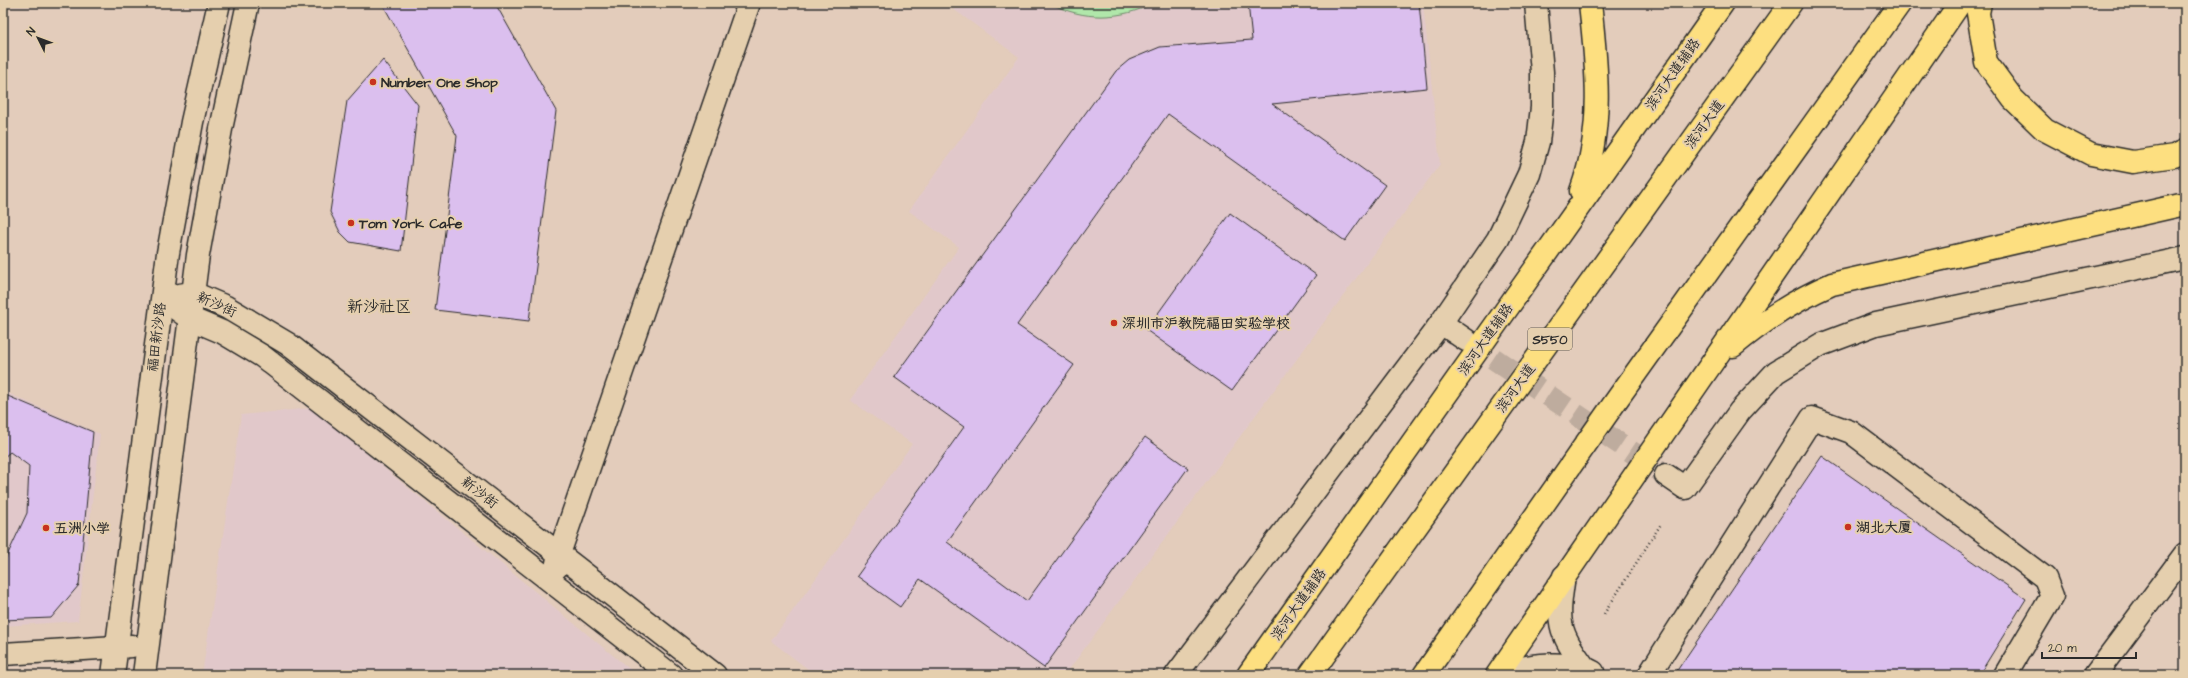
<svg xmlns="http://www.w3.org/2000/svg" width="2188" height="678" font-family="'Architects Daughter','LXGW WenKai TC',sans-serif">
	<rect width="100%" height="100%" fill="#e3ccbb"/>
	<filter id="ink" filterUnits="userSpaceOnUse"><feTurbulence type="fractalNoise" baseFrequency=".025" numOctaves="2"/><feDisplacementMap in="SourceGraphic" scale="8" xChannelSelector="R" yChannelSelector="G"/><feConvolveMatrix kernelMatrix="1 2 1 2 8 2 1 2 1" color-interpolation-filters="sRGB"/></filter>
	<g filter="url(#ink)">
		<!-- built -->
		<g fill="#e1c8ca">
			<polygon points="945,3 1423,3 1440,164 1065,675 816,675 771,641 912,444 850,400 959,247 909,211 1019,57"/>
			<polygon points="3,391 100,434 78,621 3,626"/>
			<polygon points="311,408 637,675 202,675 241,415"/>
		</g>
		<!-- green -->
		<path fill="#b0e7aa" stroke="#6e896a" d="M1050 3H1154C1121 20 1083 21 1050 3Z"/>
		<!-- building -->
		<g fill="#dbbfee" stroke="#2b2b2b">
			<polygon points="382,3 495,3 556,111 529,321 435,310 457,136"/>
			<polygon points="1248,3 1419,3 1427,88 1272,104 1385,185 1345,241 1168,114 1017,325 1074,365 947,542 1027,601 1145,437 1188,468 1044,668 920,579 900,607 857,576 964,427 894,377 1116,71 1129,60 1160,47 1252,40"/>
			<polygon points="383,60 418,105 401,251 350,242 340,232 330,212 347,101"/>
			<polygon points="1230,213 1316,275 1232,391 1146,330"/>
			<polygon points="3,394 93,432 79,585 51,618 3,620 3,558 6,558 27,513 29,466 10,452 3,458"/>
			<polygon points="1822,456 2026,599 1979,675 1674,675"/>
		</g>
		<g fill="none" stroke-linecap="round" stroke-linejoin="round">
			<!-- minor-tunnel -->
			<polyline stroke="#beac9e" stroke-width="22" stroke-dasharray="22 11" stroke-linecap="butt" points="1466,340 1666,475"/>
			<defs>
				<g id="minor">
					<polyline points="179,295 193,293 226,307 288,344 715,675"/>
					<polyline points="178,310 189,318 222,332 262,356 671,675"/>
					<polyline points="1441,323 1466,340"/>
					<polyline points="1666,475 1685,488 1740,411 1776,372 1820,345 1876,324 2185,258"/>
					<polyline points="556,568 559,554 749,3"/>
					<path d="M1564 576C1557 622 1557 630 1585 668"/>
					<polyline points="3,654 132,646"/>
					<polyline points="113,675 168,253 192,122 219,3"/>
					<polyline points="144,675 198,255 221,129 248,3"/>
					<polyline points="1176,675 1441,323 1498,239 1529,174 1538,142 1542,107 1542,72 1536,3"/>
					<path d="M1507 675C1525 662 1574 661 1593 672"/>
					<polyline points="1649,675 1812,418 1851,432 2045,578 2052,596 2005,675"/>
					<polyline points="2095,675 2185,554"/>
				</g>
				<g id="major">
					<polyline points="1980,3 1978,13 1986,62 2013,99 2045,130 2091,154 2133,162 2174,156 2185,151"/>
					<path d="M1581 191C1604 129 1597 67 1590 3"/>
					<path d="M1733 346C1764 320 1795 300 1832 284L2185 204"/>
					<polyline points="1248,675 1723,3"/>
					<polyline points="1497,675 1960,3"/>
				</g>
				<g id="highway">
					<polyline points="1310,675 1791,3"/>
					<polyline points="1424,675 1618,398 1900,3"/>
				</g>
			</defs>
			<!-- minor casing -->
			<use href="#minor" stroke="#2b2b2b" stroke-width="25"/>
			<!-- major casing -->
			<use href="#major" stroke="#2b2b2b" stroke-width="25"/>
			<!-- highway casing -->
			<use href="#highway" stroke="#2b2b2b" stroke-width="25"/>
			<!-- path -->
			<polyline stroke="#2b2b2b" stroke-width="2.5" stroke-dasharray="1 3" stroke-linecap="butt" points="1604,614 1661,524"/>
			<!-- minor -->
			<use href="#minor" stroke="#e5cfae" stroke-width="22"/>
			<!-- major -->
			<use href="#major" stroke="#fddf80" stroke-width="22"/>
			<!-- highway -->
			<use href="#highway" stroke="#fddf80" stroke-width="22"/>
		</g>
	</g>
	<!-- markers -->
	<g fill="#c8321e" stroke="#e5cfae" stroke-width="1.5">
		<circle cx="373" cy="82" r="4"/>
		<circle cx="351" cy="223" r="4"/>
		<circle cx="1114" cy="323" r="4"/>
		<circle cx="1848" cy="527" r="4"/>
		<circle cx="46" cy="528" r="4"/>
	</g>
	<g text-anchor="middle" stroke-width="4" stroke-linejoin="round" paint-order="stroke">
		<!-- shield labels -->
		<rect fill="#e5cfae" stroke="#635c52" stroke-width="1" x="1528" y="328" width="44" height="22" rx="3"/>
		<g font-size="13" font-weight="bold" fill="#2b2b2b">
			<text x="1550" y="344">S550</text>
		</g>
		<!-- street labels -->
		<g font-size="14" fill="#2b2b2b" stroke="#e5cfae">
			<text transform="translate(1672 74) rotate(-55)" y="5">滨河大道辅路</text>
			<text transform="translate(1704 124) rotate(-54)" y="5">滨河大道</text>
			<text transform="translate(217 304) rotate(24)" y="5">新沙街</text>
			<text transform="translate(156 337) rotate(-83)" y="5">福田新沙路</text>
			<text transform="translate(1485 339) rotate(-55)" y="5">滨河大道辅路</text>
			<text transform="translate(1515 388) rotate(-54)" y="5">滨河大道</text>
			<text transform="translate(480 492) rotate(38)" y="5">新沙街</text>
			<text transform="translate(1298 604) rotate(-55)" y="5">滨河大道辅路</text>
		</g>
		<!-- poi labels -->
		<g font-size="14" font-weight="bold" fill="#2b2b2b" stroke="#e5cfae" text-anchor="start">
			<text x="381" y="87">Number One Shop</text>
			<text x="359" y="228">Tom York Cafe</text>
			<text x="1122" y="328">深圳市沪教院福田实验学校</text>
			<text x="1856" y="532">湖北大厦</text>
			<text x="54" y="533">五洲小学</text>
		</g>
		<!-- quarter labels -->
		<g font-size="16" fill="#2b2b2b" stroke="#e5cfae">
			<text x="379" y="312">新沙社区</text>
		</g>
	</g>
	<!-- margin -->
	<rect width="2188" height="678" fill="none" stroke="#e5cfae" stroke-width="16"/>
	<rect x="8" y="8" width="2172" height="662" fill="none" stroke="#2b2b2b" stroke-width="1.5" filter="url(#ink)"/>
	<!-- north arrow -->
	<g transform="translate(38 38) rotate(312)" stroke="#e5cfae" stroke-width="3" paint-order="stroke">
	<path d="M0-3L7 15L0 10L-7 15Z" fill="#2b2b2b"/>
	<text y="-6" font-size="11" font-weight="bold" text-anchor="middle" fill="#2b2b2b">N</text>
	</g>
	<!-- scale -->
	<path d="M2042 652v6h94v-6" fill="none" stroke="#2b2b2b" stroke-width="2"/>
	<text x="2048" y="652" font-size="12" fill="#2b2b2b" stroke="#e5cfae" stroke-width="3" paint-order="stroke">20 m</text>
</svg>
